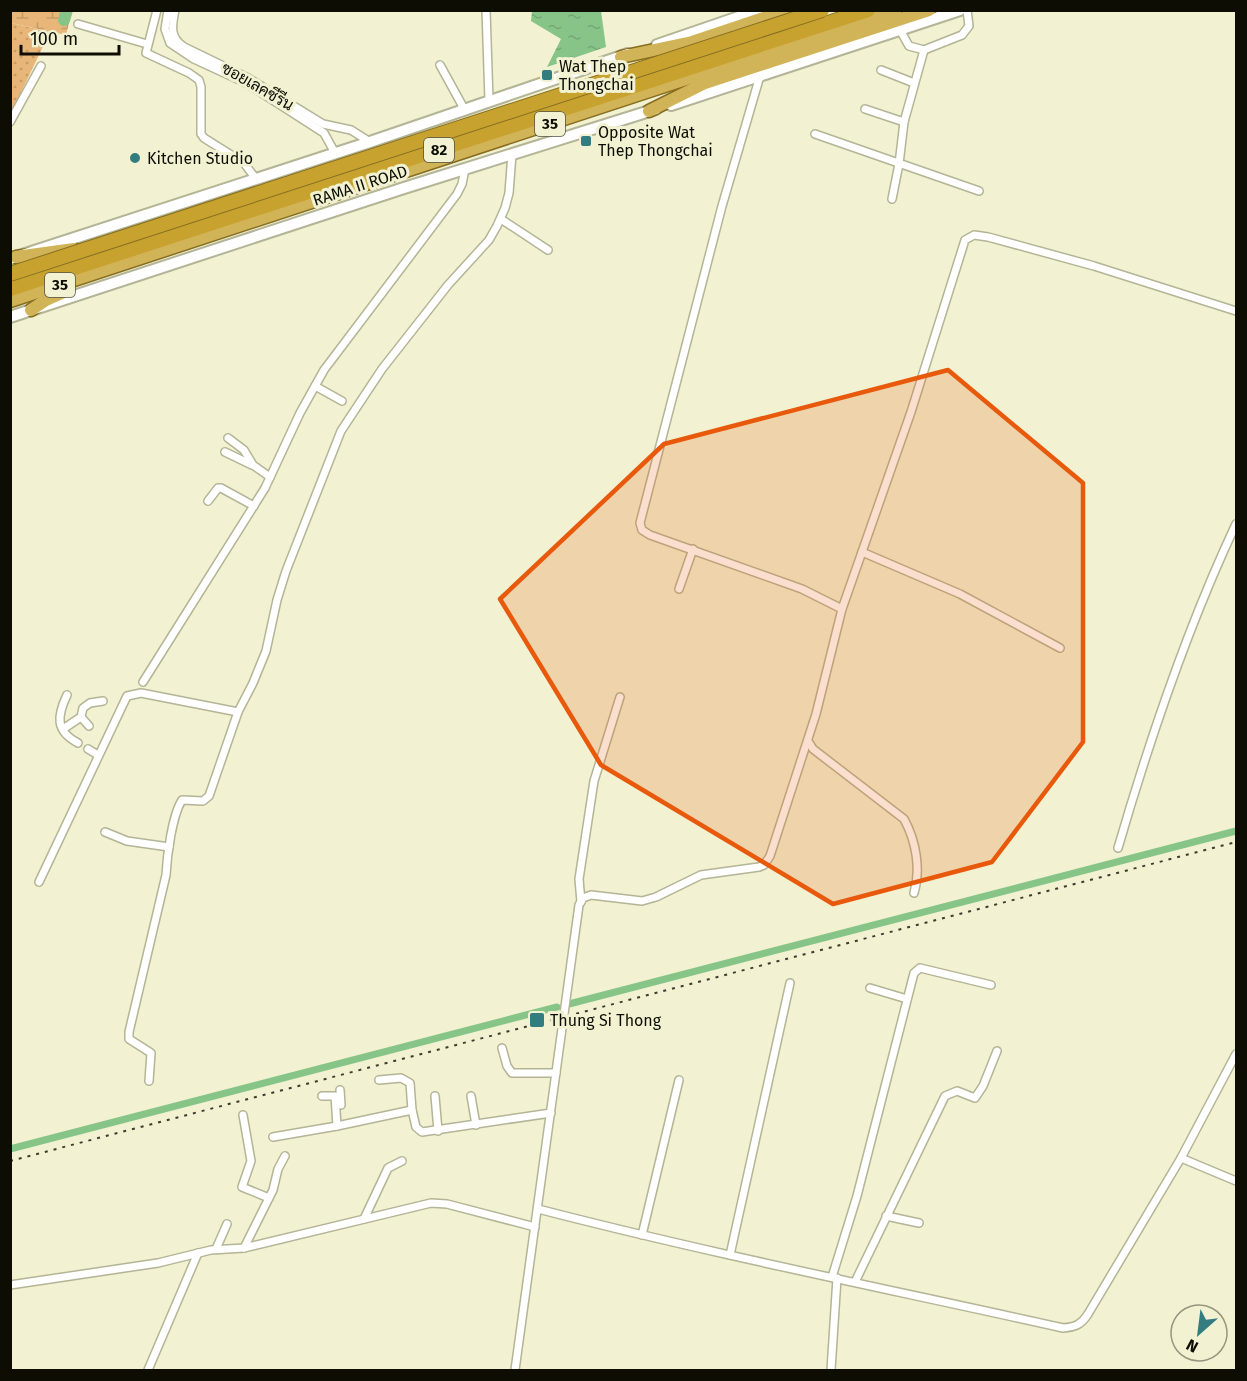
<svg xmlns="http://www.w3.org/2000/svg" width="1247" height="1381" font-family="'Fira Sans',Sarabun,sans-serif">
	<defs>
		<pattern id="grass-dots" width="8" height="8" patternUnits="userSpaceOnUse" patternTransform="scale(1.5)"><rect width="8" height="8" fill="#e7b678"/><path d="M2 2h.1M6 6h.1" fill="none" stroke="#c59b66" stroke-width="1.8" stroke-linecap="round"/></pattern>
		<pattern id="wetland-marsh" width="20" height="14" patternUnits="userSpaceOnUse" patternTransform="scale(1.5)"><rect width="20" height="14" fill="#e7b678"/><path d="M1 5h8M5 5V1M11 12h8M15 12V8" fill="none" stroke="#c59b66"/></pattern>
		<pattern id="water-ripples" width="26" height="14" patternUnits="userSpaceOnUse" patternTransform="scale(1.5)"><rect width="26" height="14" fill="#87c487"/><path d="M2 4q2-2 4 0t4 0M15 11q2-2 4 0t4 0" fill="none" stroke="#73a773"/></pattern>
	</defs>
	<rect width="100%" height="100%" fill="#f2f2d2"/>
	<!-- grass -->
	<polygon fill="url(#grass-dots)" points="11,23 50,32 11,113"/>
	<!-- wetland -->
	<polygon fill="url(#wetland-marsh)" points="11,10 72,10 72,11 66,35 11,23"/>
	<!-- water -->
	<polygon fill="url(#water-ripples)" points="532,11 601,11 606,47 547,67 561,39 531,21"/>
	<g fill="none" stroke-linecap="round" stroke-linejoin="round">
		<!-- canal -->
		<g stroke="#87c487" stroke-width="7">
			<polyline points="569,1004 1236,831"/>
			<polyline points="10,1149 557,1007"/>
		</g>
		<!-- river -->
		<polyline stroke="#87c487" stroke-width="12" points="64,20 67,10"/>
		<defs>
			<g id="minor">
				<polyline points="157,10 146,53 189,73 199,80 201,87 201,134 204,138 244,163 256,179"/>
				<polyline points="168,10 165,29 170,43 194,59 246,83 324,133 335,153"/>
				<path d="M175 10C172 25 169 37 184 47L248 78 323 124 351 130 370 142"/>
				<polyline points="486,10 489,101"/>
				<polyline points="78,24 147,44"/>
				<polyline points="900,30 909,46 924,50 962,35 969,26 967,10"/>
				<polyline points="440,65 462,105 461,112"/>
				<polyline points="881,70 914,83"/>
				<polyline points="760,76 722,206 640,523 642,530 650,535 802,589 842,609"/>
				<polyline points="865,109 904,122"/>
				<polyline points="10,122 41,66"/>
				<polyline points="815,134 979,191"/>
				<polyline points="892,199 899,164 904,122 924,50"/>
				<polyline points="501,219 548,250"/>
				<polyline points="315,386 342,401"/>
				<polyline points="228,438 244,450 253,465 270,477"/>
				<polyline points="225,452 252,465"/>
				<polyline points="208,501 218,488 221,488 254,506"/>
				<polyline points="862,552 960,594 1060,648"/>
				<polyline points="679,589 693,549"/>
				<polyline points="143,682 265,488 300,413 324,370 457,194 462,184 465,169"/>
				<path d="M67 695C57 716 55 731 78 743"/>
				<polyline points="89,726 81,717 83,708 90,703 103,701"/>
				<polyline points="63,729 81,717"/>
				<path d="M808 741 813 749 904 819C916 841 921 869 914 893"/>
				<polyline points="88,749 98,755"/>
				<polyline points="105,832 127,841 169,847"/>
				<path d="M1118 848C1150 738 1187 628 1236 524"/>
				<polyline points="39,882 127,696 141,693 238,712 253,683 266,651 277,600 286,571 341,431 382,369 448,285 489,240 497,226 505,208 509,193 512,154"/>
				<polyline points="581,902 579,879 594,781 620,697"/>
				<polyline points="870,988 907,999"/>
				<polyline points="502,1048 507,1066 512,1073 556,1073"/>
				<polyline points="379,1080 401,1078 410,1083 412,1110"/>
				<path d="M149 1081 151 1053 129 1039V1032L166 875C167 856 172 816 182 800L203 801 209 796 238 712"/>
				<polyline points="340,1090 341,1105"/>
				<polyline points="322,1096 335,1096 337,1126"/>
				<polyline points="435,1096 438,1131"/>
				<polyline points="471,1096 476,1125"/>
				<polyline points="243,1115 251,1161 242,1187 269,1198"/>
				<polyline points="273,1137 337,1126 412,1110 416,1127 422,1132 551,1113"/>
				<polyline points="1181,1158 1236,1054"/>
				<path d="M538 1209C712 1254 888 1289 1063 1328 1075 1327 1081 1325 1088 1314L1181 1158 1236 1181"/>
				<polyline points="886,1216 919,1223"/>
				<polyline points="364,1219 388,1168 402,1161"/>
				<polyline points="642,1235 679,1080"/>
				<polyline points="244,1248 273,1190 278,1169 285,1156"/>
				<polyline points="216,1249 227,1224"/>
				<polyline points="730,1255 790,983"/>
				<polyline points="832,1277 857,1196 914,973 920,968 991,985"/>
				<polyline points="855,1282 945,1096 957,1091 975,1098 983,1086 997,1051"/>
				<polyline points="10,1285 158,1263 211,1250 244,1248 431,1203 447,1204 535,1227"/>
				<polyline points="148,1370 198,1253"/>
				<polyline points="515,1370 579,905 583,898 591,895 642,901 656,897 701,875 759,867 764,865 770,856 816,714 842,609 911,412 965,240 974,235 988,237 1094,266 1236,311"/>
				<polyline points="831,1370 837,1278"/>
			</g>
			<g id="secondary">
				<polyline points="657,45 759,10"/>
				<polyline points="671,105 960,10"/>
				<polyline points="10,259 370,142 628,54"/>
				<polyline points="10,317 404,188 656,109"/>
			</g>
			<g id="trunk">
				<polyline points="621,57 692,42 787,10"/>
				<polyline points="649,111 705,83 929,10"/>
				<polyline points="16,257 74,249"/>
				<polyline points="10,301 896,10"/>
				<polyline points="31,310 46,300 68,290"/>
			</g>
			<polyline id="motorway" points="10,289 868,10"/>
		</defs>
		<!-- minor casing -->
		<use href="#minor" stroke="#b4b496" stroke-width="10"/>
		<!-- secondary casing -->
		<use href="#secondary" stroke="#b4b496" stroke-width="14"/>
		<!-- trunk casing -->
		<use href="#trunk" stroke="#866e20" stroke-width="15"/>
		<!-- motorway casing -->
		<use href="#motorway" stroke="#866e20" stroke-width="16"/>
		<!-- minor -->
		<use href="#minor" stroke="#fff" stroke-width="7"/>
		<!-- secondary -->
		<use href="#secondary" stroke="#fff" stroke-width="10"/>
		<!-- trunk -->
		<use href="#trunk" stroke="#d2b458" stroke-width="12"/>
		<!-- motorway -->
		<use href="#motorway" stroke="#c7a22f" stroke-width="14"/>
		<!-- rail -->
		<polyline stroke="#3d3d2f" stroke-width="2" stroke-dasharray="3 6" stroke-linecap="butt" points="10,1161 1236,842"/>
		<defs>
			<polyline id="motorway-bridge" points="10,274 822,10"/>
		</defs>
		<!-- motorway-bridge casing -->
		<use href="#motorway-bridge" stroke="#866e20" stroke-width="16" stroke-linecap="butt"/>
		<!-- motorway-bridge -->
		<use href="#motorway-bridge" stroke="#c7a22f" stroke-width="14"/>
	</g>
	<!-- marked area -->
	<path fill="#e8590c" fill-opacity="0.2" stroke="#e8590c" stroke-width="4.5" stroke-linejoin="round" d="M948 370 1083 483V742L992 862 833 904 601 765 500 599 664 444Z"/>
	<!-- markers -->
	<g fill="#337d80" stroke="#f2f2d2" stroke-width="2">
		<rect x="541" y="69" width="12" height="12" rx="3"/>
		<rect x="580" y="135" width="12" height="12" rx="3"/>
		<circle cx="135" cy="158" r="6"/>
		<rect x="529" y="1012" width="16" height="16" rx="3"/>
	</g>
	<g text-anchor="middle" stroke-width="6" stroke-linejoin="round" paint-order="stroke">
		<!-- shield labels -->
		<g fill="#f2f2d2" stroke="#525242" stroke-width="1.5">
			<rect x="535" y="112" width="30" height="24" rx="4.5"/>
			<rect x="424" y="138" width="30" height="24" rx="4.5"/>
			<rect x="45" y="273" width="30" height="24" rx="4.5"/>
		</g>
		<g font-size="15" font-weight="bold" fill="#0d0d04">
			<text x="550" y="129">35</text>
			<text x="439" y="155">82</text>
			<text x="60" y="290">35</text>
		</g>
		<!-- poi labels -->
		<g font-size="16" fill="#0d0d04" stroke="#f2f2d2" text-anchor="start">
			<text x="559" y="72">Wat Thep<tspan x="559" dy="18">Thongchai</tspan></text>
			<text x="598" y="138">Opposite Wat<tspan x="598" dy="18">Thep Thongchai</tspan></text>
			<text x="147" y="164">Kitchen Studio</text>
			<text x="550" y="1026">Thung Si Thong</text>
		</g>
		<!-- street labels -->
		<g font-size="16" fill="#0d0d04" stroke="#f2f2d2">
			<text transform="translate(258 86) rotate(30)" y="6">ซอยเลคซีรีน</text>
			<text transform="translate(360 185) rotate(-18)" y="6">RAMA II ROAD</text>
		</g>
	</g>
	<!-- border -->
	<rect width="1247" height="1381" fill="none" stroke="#0d0d04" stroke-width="24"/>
	<!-- north arrow -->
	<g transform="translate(1199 1333) rotate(208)"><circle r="28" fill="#f2f2d2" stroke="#969680" stroke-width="1.5"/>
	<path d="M0-4.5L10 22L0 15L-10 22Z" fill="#337d80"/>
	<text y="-9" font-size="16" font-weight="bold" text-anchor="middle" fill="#0d0d04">N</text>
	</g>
	<!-- scale -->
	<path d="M21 45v9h98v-9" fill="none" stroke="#0d0d04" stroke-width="3"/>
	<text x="30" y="45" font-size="18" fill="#0d0d04" stroke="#f2f2d2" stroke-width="4.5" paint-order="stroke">100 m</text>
</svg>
